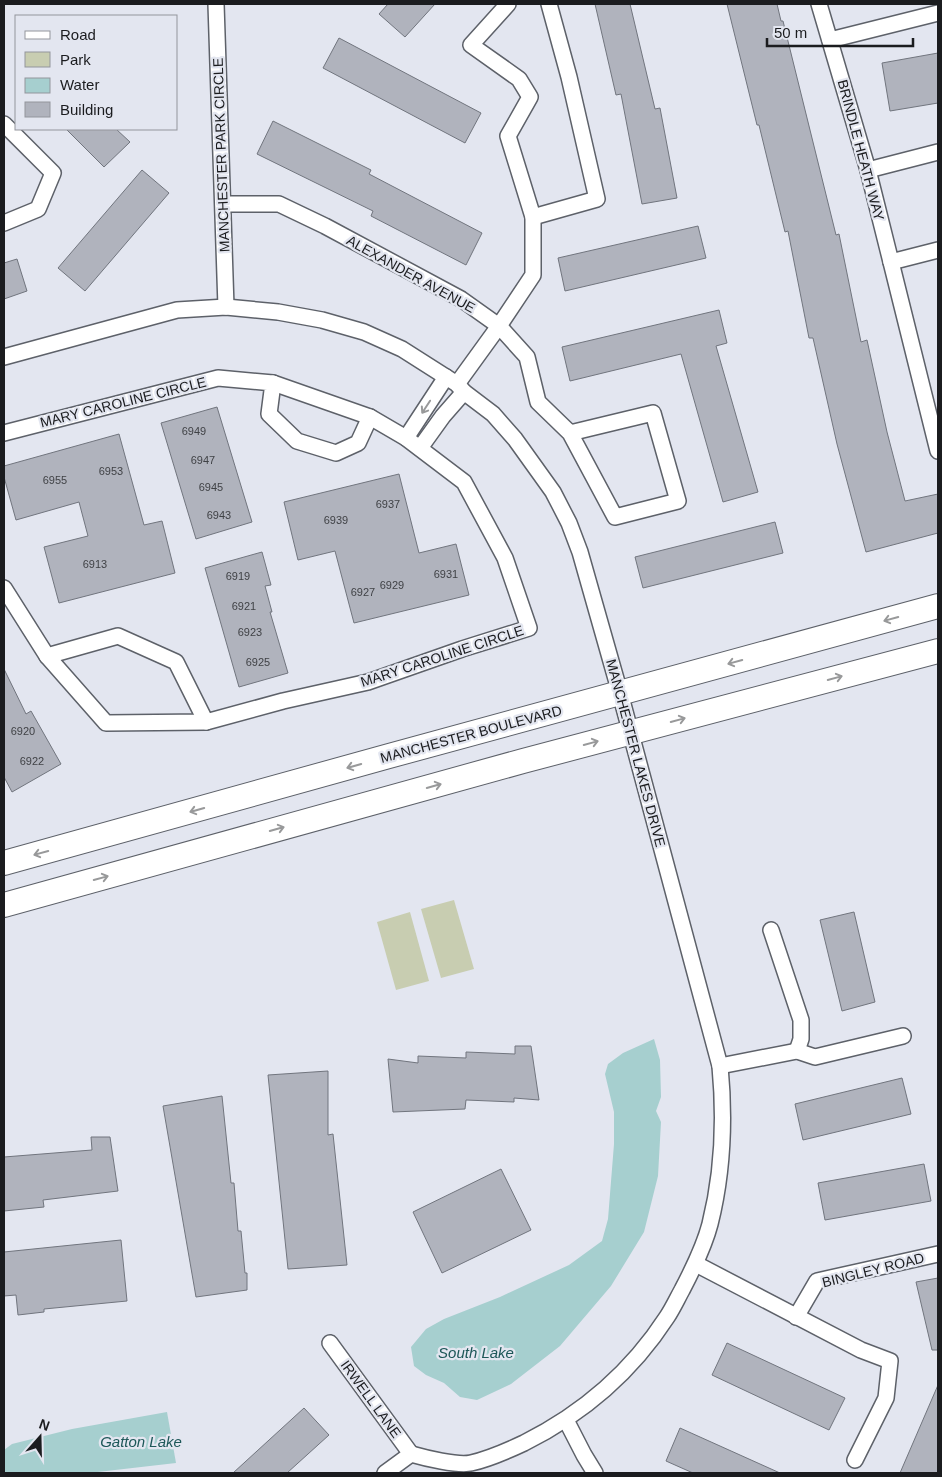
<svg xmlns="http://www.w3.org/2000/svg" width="942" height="1477" font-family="Arial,sans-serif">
	<rect width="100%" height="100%" fill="#e3e6f0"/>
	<!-- green -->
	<g fill="#c8cdb1">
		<polygon points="454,900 474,969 441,978 421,909"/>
		<polygon points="410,912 429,981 396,990 377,922"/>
	</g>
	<!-- water -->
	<g fill="#a6cfcf">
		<polygon points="654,1039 660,1060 661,1097 656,1111 661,1122 658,1176 644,1232 611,1286 560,1346 511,1384 477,1400 460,1397 444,1383 426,1375 414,1366 411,1347 426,1329 444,1319 500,1297 569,1265 602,1241 608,1219 614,1144 614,1112 605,1074 608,1064 623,1053"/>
		<polygon points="167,1412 176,1463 89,1473 4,1473 4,1450 12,1444 72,1429"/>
	</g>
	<!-- building -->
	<g fill="#b0b3bd" stroke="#71757e">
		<polygon points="388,4 435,4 405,37 379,14"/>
		<polygon points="595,4 630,4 655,109 660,108 677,198 642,204 621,94 616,95"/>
		<polygon points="727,4 777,4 781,21 783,21 836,235 839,234 861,342 867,340 887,432 905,501 938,494 938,533 866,552 837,444 813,338 809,338 788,231 785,232 759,125 757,125"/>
		<polygon points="339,38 481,113 465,143 323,68"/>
		<polygon points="938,53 938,103 890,111 882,63"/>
		<polygon points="273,121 371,170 369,174 482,233 466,265 371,216 373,211 257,154"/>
		<polygon points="66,129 116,129 130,142 104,167"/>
		<polygon points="142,170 169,193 85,291 58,268"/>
		<polygon points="698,226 706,258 565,291 558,258"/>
		<polygon points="17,259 27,291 4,299 4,263"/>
		<polygon points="719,310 727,343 716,346 758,492 723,502 681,354 570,381 562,347"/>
		<polygon points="217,407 252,522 196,539 161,423"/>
		<polygon points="119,434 144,525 162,521 175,573 59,603 44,547 88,536 79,502 16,520 4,477 4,466"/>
		<polygon points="399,474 419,553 456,544 469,595 354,623 335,551 298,560 284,502"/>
		<polygon points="775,522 783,553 643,588 635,557"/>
		<polygon points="262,552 271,585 265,586 272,612 270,612 288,673 239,687 205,568"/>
		<polygon points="4,669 26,714 31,711 61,764 12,792 4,777"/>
		<polygon points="854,912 875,1002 842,1011 820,920"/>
		<polygon points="515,1046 531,1046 539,1100 514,1098 514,1102 466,1100 465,1109 393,1112 388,1059 418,1063 418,1056 466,1058 466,1052 515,1054"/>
		<polygon points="328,1071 328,1135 333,1134 347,1265 288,1269 268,1075"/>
		<polygon points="902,1078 911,1114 803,1140 795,1104"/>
		<polygon points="222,1096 231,1183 234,1183 238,1231 241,1231 245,1273 247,1273 247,1290 196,1297 163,1106"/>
		<polygon points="91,1137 110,1137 118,1191 43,1200 44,1207 4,1211 4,1157 92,1150"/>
		<polygon points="924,1164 931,1201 825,1220 818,1183"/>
		<polygon points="501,1169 531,1230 442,1273 413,1212"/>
		<polygon points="121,1240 127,1301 44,1309 44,1312 18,1315 16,1295 4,1296 4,1252"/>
		<polygon points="938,1278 938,1350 932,1350 916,1282"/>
		<polygon points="727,1343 845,1398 829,1430 712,1375"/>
		<polygon points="938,1385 938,1473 900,1473"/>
		<polygon points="304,1408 329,1435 287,1473 233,1473"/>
		<polygon points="680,1428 780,1473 693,1473 666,1461"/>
	</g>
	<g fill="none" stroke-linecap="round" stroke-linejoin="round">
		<defs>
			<g id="minor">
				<polyline points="216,4 226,307"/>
				<polyline points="819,4 868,170 891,262 938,250"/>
				<polyline points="830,40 938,13"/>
				<polyline points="4,124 53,173 38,209 4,223"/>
				<polyline points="868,170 938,152"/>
				<polyline points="223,204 279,204 325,226 461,299 499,326 527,357 538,402 570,433 615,517 678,501 653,413 570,433"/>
				<polyline points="533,217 597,199 569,77 549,4"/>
				<polyline points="891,262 938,451"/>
				<path d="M4 357 177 310 226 307 278 312 322 320 364 332 402 349 457 384 464 392 493 414 515 439 553 492 569 523 580 552 620 693 720 1066C725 1119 723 1172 710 1224 704 1247 693 1269 682 1290 677 1299 673 1308 667 1317 632 1371 582 1414 524 1443 507 1451 489 1459 471 1463 458 1466 425 1458 411 1454"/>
				<polyline points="457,384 499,326 533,275 533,217 508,136 530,97 519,79 471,45 508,4"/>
				<polyline points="4,433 218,378 273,383 269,414 297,441 336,453 358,443 370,417"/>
				<polyline points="406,438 446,377"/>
				<polyline points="420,448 443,416 464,392"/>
				<polyline points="4,588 47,656 118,636 176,662 206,722"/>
				<polyline points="47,656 106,723 206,722 283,701 368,682 462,649 529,628 505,558 464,482 406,438 370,417 273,383"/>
				<polyline points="771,930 801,1020 801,1039 797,1051"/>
				<polyline points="720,1066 797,1051 815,1057 903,1036"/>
				<polyline points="696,1264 861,1350 890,1361 886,1398 855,1460"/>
				<polyline points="796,1317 817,1281 938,1254"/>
				<polyline points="330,1343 411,1454"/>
				<polyline points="566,1420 584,1455 595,1473"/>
				<polyline points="385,1473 411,1454"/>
			</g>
			<g id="primary">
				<polyline points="4,863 389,756 938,606"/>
				<polyline points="4,905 523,761 938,651"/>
			</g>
		</defs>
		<!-- minor casing -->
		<use href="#minor" stroke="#5d6169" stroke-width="18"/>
		<!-- primary casing -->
		<use href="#primary" stroke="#5d6169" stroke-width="26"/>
		<!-- minor -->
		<use href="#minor" stroke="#fff" stroke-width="15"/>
		<!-- primary -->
		<use href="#primary" stroke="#fff" stroke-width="24"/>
	</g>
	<!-- one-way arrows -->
	<defs><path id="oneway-shaft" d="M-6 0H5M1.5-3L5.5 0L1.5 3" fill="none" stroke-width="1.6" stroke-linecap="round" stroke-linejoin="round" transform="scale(1.25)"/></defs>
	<g stroke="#98999a">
		<use href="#oneway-shaft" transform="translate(426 407) rotate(123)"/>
		<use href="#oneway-shaft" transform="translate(891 619) rotate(165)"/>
		<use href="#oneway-shaft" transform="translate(735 662) rotate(165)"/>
		<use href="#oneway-shaft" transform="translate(835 678) rotate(-15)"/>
		<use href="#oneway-shaft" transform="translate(678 720) rotate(-15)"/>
		<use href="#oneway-shaft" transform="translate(591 743) rotate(-15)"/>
		<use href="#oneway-shaft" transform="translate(354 766) rotate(164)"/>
		<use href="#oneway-shaft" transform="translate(434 786) rotate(-16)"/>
		<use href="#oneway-shaft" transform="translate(197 810) rotate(164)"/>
		<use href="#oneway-shaft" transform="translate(277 829) rotate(-16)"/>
		<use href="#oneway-shaft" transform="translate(41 853) rotate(165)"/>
		<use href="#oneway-shaft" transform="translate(101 878) rotate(-15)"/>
	</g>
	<g text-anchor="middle" stroke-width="4.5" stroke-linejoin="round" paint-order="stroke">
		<!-- number labels -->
		<g font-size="11" fill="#404246">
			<text x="194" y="435">6949</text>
			<text x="203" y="464">6947</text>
			<text x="111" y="475">6953</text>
			<text x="55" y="484">6955</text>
			<text x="211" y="491">6945</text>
			<text x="388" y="508">6937</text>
			<text x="219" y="519">6943</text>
			<text x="336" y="524">6939</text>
			<text x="95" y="568">6913</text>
			<text x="446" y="578">6931</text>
			<text x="238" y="580">6919</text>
			<text x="392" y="589">6929</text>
			<text x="363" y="596">6927</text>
			<text x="244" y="610">6921</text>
			<text x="250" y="636">6923</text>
			<text x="258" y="666">6925</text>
			<text x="23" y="735">6920</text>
			<text x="32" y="765">6922</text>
		</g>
		<!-- street labels -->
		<g font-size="14" fill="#1b1c1f" stroke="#e3e6f0">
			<text transform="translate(861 150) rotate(75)" y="5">BRINDLE HEATH WAY</text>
			<text transform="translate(221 155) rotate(-92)" y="5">MANCHESTER PARK CIRCLE</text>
			<text transform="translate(411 274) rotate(29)" y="5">ALEXANDER AVENUE</text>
			<text transform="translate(123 402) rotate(-14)" y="5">MARY CAROLINE CIRCLE</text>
			<text transform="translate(442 656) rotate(-18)" y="5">MARY CAROLINE CIRCLE</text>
			<text transform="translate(471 734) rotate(-15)" y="5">MANCHESTER BOULEVARD</text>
			<text transform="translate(636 753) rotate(75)" y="5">MANCHESTER LAKES DRIVE</text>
			<text transform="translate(873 1270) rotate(-14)" y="5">BINGLEY ROAD</text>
			<text transform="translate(371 1399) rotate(54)" y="5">IRWELL LANE</text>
		</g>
		<!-- water labels -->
		<g font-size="15" font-style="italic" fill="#1d5758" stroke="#e3e6f0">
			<text x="476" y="1358">South Lake</text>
			<text x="141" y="1447">Gatton Lake</text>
		</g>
	</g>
	<!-- border -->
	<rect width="942" height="1477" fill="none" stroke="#1b1c1f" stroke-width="10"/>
	<!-- legend -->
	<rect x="15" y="15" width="162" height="115" fill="#e3e6f0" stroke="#93959c"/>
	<rect x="25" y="31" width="25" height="8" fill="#ffffff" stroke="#93959c"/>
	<text x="60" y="40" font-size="15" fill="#1b1c1f">Road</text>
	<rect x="25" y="52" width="25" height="15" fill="#c8cdb1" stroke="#93959c"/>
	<text x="60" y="65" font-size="15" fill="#1b1c1f">Park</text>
	<rect x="25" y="78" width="25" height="15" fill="#a6cfcf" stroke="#93959c"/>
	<text x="60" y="90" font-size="15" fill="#1b1c1f">Water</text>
	<rect x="25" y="102" width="25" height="15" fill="#b0b3bd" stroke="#93959c"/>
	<text x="60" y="115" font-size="15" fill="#1b1c1f">Building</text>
	<!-- north arrow -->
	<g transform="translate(40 1437) rotate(20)" stroke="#e3e6f0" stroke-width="4" paint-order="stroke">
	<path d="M0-4L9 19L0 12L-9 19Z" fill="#1b1c1f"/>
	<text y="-8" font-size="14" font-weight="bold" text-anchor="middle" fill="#1b1c1f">N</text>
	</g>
	<!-- scale -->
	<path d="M767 38v8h146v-8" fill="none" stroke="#1b1c1f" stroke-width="2.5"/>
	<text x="774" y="38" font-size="15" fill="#1b1c1f" stroke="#e3e6f0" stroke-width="4" paint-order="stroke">50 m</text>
</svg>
